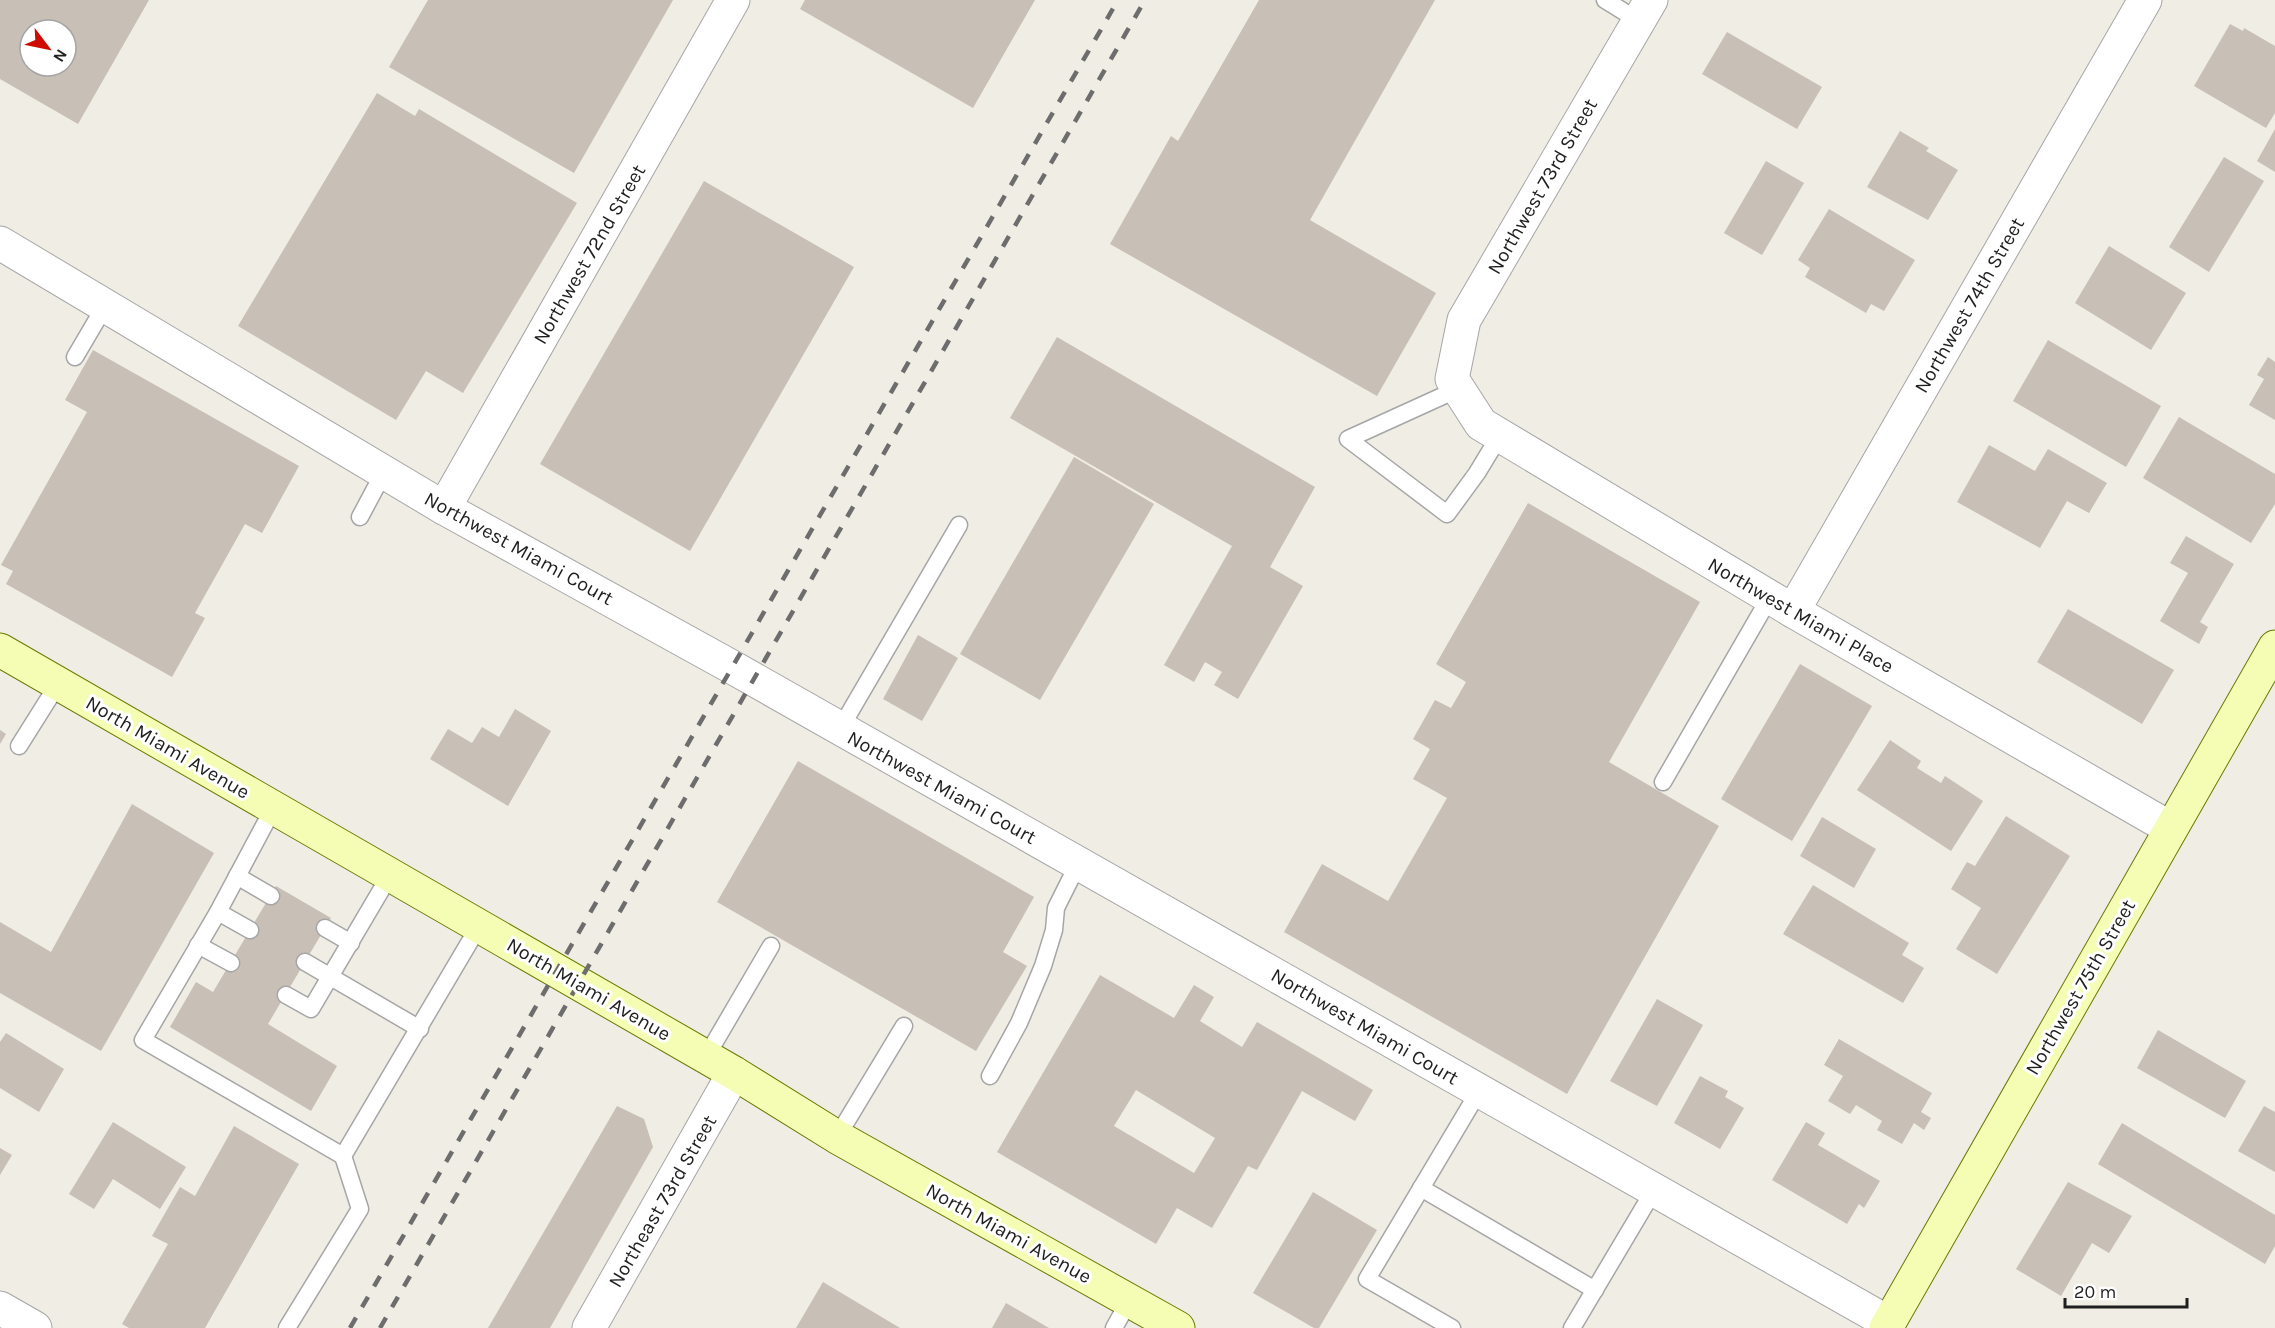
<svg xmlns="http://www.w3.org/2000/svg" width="2275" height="1328" font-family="Karla,sans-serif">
	<rect width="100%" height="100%" fill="#f0ede4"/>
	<!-- building -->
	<g fill="#c8bfb7" fill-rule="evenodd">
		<path d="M0 0H149L78 124 0 79ZM30 30H66V66H30Z"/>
		<polygon points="428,0 673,0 574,173 389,67"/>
		<polygon points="805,0 1035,0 973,108 800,9"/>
		<polygon points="1259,0 1435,0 1310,220 1436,293 1377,396 1110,244 1171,136 1178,141"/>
		<polygon points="2230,24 2243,31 2244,28 2275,46 2275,113 2266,128 2194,86"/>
		<polygon points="1727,32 1822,87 1797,129 1702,74"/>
		<polygon points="377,93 415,116 419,109 577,203 463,393 426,371 396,420 238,326"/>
		<polygon points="2275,129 2275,172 2257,161"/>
		<polygon points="1900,131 1929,148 1926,151 1958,170 1928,220 1867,187"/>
		<polygon points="2224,157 2264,181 2209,272 2169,247"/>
		<polygon points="1766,161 1804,183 1762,255 1724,233"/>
		<polygon points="704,181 854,267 690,551 540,464"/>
		<polygon points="1829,209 1915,260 1884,311 1871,304 1866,313 1805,277 1810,268 1798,260"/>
		<polygon points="2109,246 2186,293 2151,350 2075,303"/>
		<polygon points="1057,337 1315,487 1270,567 1303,586 1238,699 1214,685 1222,672 1205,662 1194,682 1164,665 1232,546 1010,418"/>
		<polygon points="2048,340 2161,406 2126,467 2013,401"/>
		<polygon points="93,350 299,466 262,533 245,524 195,613 205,618 172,677 6,584 13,571 1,565 87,412 65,400"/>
		<polygon points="2268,357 2275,362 2275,420 2249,405 2264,379 2257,375"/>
		<polygon points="2179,417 2275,474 2275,504 2251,543 2143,478"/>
		<polygon points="1989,445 2035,471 2048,449 2107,483 2089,513 2067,501 2040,548 1957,502"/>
		<polygon points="1074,457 1154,504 1040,700 960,654"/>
		<polygon points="1528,503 1700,602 1609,762 1719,826 1567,1094 1284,932 1322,864 1388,901 1447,798 1413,779 1430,749 1413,739 1435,700 1451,708 1466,682 1436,664"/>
		<polygon points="2186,536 2234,564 2200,622 2208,627 2199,644 2160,621 2188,573 2170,563"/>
		<polygon points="2068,609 2174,670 2142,724 2037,662"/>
		<polygon points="918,635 958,658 922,721 883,699"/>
		<polygon points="1800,664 1872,706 1792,841 1721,799"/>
		<polygon points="515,709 551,731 508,806 430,759 448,729 472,743 482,727 499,737"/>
		<polygon points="0,730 6,734 0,744"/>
		<polygon points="1890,740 1921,761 1917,768 1941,783 1945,776 1983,801 1951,851 1857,790"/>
		<polygon points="798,761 1034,897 1003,952 1027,966 976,1051 717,902"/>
		<polygon points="132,804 214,853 101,1051 0,993 0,922 51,952"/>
		<polygon points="2006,816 2070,856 1997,974 1956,949 1981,908 1951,889 1967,862 1975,866"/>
		<polygon points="1822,817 1876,849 1854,888 1800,856"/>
		<polygon points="1813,885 1909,943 1902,955 1924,968 1903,1003 1783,934"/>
		<polygon points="276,886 331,918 268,1024 337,1066 311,1111 170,1027 196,982 213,992"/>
		<path d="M1100 975 1174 1018 1194 985 1214 997 1200 1021 1242 1047 1257 1022 1373 1090 1355 1121 1302 1091 1257 1170 1248 1166 1212 1228 1177 1208 1156 1244 997 1152ZM1136 1090 1215 1138 1194 1173 1114 1126Z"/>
		<polygon points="1657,999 1703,1025 1657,1106 1610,1081"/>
		<polygon points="2158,1030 2246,1081 2225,1118 2137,1068"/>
		<polygon points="6,1033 64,1069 39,1112 0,1088 0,1042"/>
		<polygon points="1839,1039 1932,1093 1921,1112 1931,1118 1924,1130 1914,1123 1902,1144 1877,1130 1882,1121 1856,1105 1850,1114 1828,1101 1843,1076 1824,1065"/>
		<polygon points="1700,1076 1728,1091 1725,1097 1744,1108 1720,1149 1674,1123"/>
		<polygon points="617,1106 644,1119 653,1147 550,1328 488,1328"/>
		<polygon points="2264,1106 2275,1112 2275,1172 2238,1151"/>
		<polygon points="113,1122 186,1167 160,1209 113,1179 94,1209 69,1194"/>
		<polygon points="1806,1122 1825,1133 1818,1145 1880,1181 1864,1208 1859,1204 1847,1224 1772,1180"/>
		<polygon points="2122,1123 2275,1215 2275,1246 2265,1264 2098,1164"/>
		<polygon points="234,1126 299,1164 205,1328 129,1328 122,1324 168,1244 152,1236 180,1187 195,1196"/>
		<polygon points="0,1148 12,1155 0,1175"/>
		<polygon points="2068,1182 2132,1216 2109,1253 2092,1243 2061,1296 2016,1269"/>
		<polygon points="1313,1192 1377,1230 1319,1328 1314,1328 1253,1293"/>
		<polygon points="823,1282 900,1328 796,1328"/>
		<polygon points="1006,1303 1049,1328 992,1328"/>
	</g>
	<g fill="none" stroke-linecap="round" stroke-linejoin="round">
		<defs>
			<g id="lane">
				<polyline points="1605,0 1639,21"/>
				<polyline points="75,357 105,306"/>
				<polyline points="1458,389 1348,439 1447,514 1477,473 1500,435"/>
				<polyline points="360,517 384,472"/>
				<polyline points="840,729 959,525"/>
				<polyline points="19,746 58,684"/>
				<polyline points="1663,782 1770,597"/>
				<polyline points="274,807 218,912 143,1040 343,1156 479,926"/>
				<polyline points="237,876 271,896"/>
				<polyline points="218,912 250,930"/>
				<polyline points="325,928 351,943"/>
				<polyline points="198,945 231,963"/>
				<polyline points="305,962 420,1029"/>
				<polyline points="286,995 311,1009 390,875"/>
				<polyline points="706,1057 771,946"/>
				<polyline points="990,1076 1019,1023 1043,966 1054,930 1056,908 1078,864"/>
				<polyline points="837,1137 904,1026"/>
				<polyline points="1421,1188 1595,1290"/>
				<polyline points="287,1328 360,1209 343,1156"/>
				<polyline points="1114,1328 1129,1301"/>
				<polyline points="1452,1328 1367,1279 1479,1091"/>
				<polyline points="1572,1328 1654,1190"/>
			</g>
			<g id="street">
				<polyline points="1651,0 1464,320 1452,379 1481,424 1793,611 2170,828"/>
				<polyline points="0,243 444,508 732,667 1889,1323"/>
				<polyline points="444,508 733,0"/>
				<polyline points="1793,611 2145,0"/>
				<polyline points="0,1308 35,1328"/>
				<polyline points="589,1328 734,1073"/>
			</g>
			<g id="secondary">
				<polyline points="0,650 734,1073 837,1137 1178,1328"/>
				<polyline points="1886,1328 2275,647"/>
			</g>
		</defs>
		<!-- lane casing -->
		<use href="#lane" stroke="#a6a6a6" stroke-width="19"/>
		<!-- street casing -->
		<use href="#street" stroke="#a6a6a6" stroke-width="35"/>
		<!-- secondary casing -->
		<use href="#secondary" stroke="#677b00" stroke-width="35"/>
		<!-- lane -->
		<use href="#lane" stroke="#fff" stroke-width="16"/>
		<!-- street -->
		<use href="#street" stroke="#fff" stroke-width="33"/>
		<!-- secondary -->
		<use href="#secondary" stroke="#f5fdb5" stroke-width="33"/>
		<!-- rail -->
		<g stroke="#6d6d6d" stroke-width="4.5" stroke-dasharray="12 12" stroke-linecap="butt">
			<polyline points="350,1328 1118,0"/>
			<polyline points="380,1328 1145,0"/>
		</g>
	</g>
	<g text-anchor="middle" stroke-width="6" stroke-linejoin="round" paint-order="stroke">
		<!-- street labels -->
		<g font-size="20" fill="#1f1f1f" stroke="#fff">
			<text transform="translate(1542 186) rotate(-60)" y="7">Northwest 73rd Street</text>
			<text transform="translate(589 254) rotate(-60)" y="7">Northwest 72nd Street</text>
			<text transform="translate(1969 305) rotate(-60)" y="7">Northwest 74th Street</text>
			<text transform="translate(519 548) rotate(29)" y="7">Northwest Miami Court</text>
			<text transform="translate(1801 615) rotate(30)" y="7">Northwest Miami Place</text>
			<text transform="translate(168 747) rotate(30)" y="7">North Miami Avenue</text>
			<text transform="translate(942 787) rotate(29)" y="7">Northwest Miami Court</text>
			<text transform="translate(2080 987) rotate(-60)" y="7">Northwest 75th Street</text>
			<text transform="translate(589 989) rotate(30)" y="7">North Miami Avenue</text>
			<text transform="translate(1365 1026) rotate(30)" y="7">Northwest Miami Court</text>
			<text transform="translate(662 1201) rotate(-60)" y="7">Northeast 73rd Street</text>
			<text transform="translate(1009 1233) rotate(29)" y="7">North Miami Avenue</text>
		</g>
	</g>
	<!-- north arrow -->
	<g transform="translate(48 48) rotate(122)"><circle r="28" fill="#ffffff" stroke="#a5a5a5" stroke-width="1.5"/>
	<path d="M0-4.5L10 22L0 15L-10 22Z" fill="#cd0b00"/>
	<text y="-9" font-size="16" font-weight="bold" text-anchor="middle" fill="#1f1f1f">N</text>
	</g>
	<!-- scale -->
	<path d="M2065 1298v9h122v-9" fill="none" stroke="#1f1f1f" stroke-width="3"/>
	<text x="2074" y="1298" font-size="18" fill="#1f1f1f" stroke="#ffffff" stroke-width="4.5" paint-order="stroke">20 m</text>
</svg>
